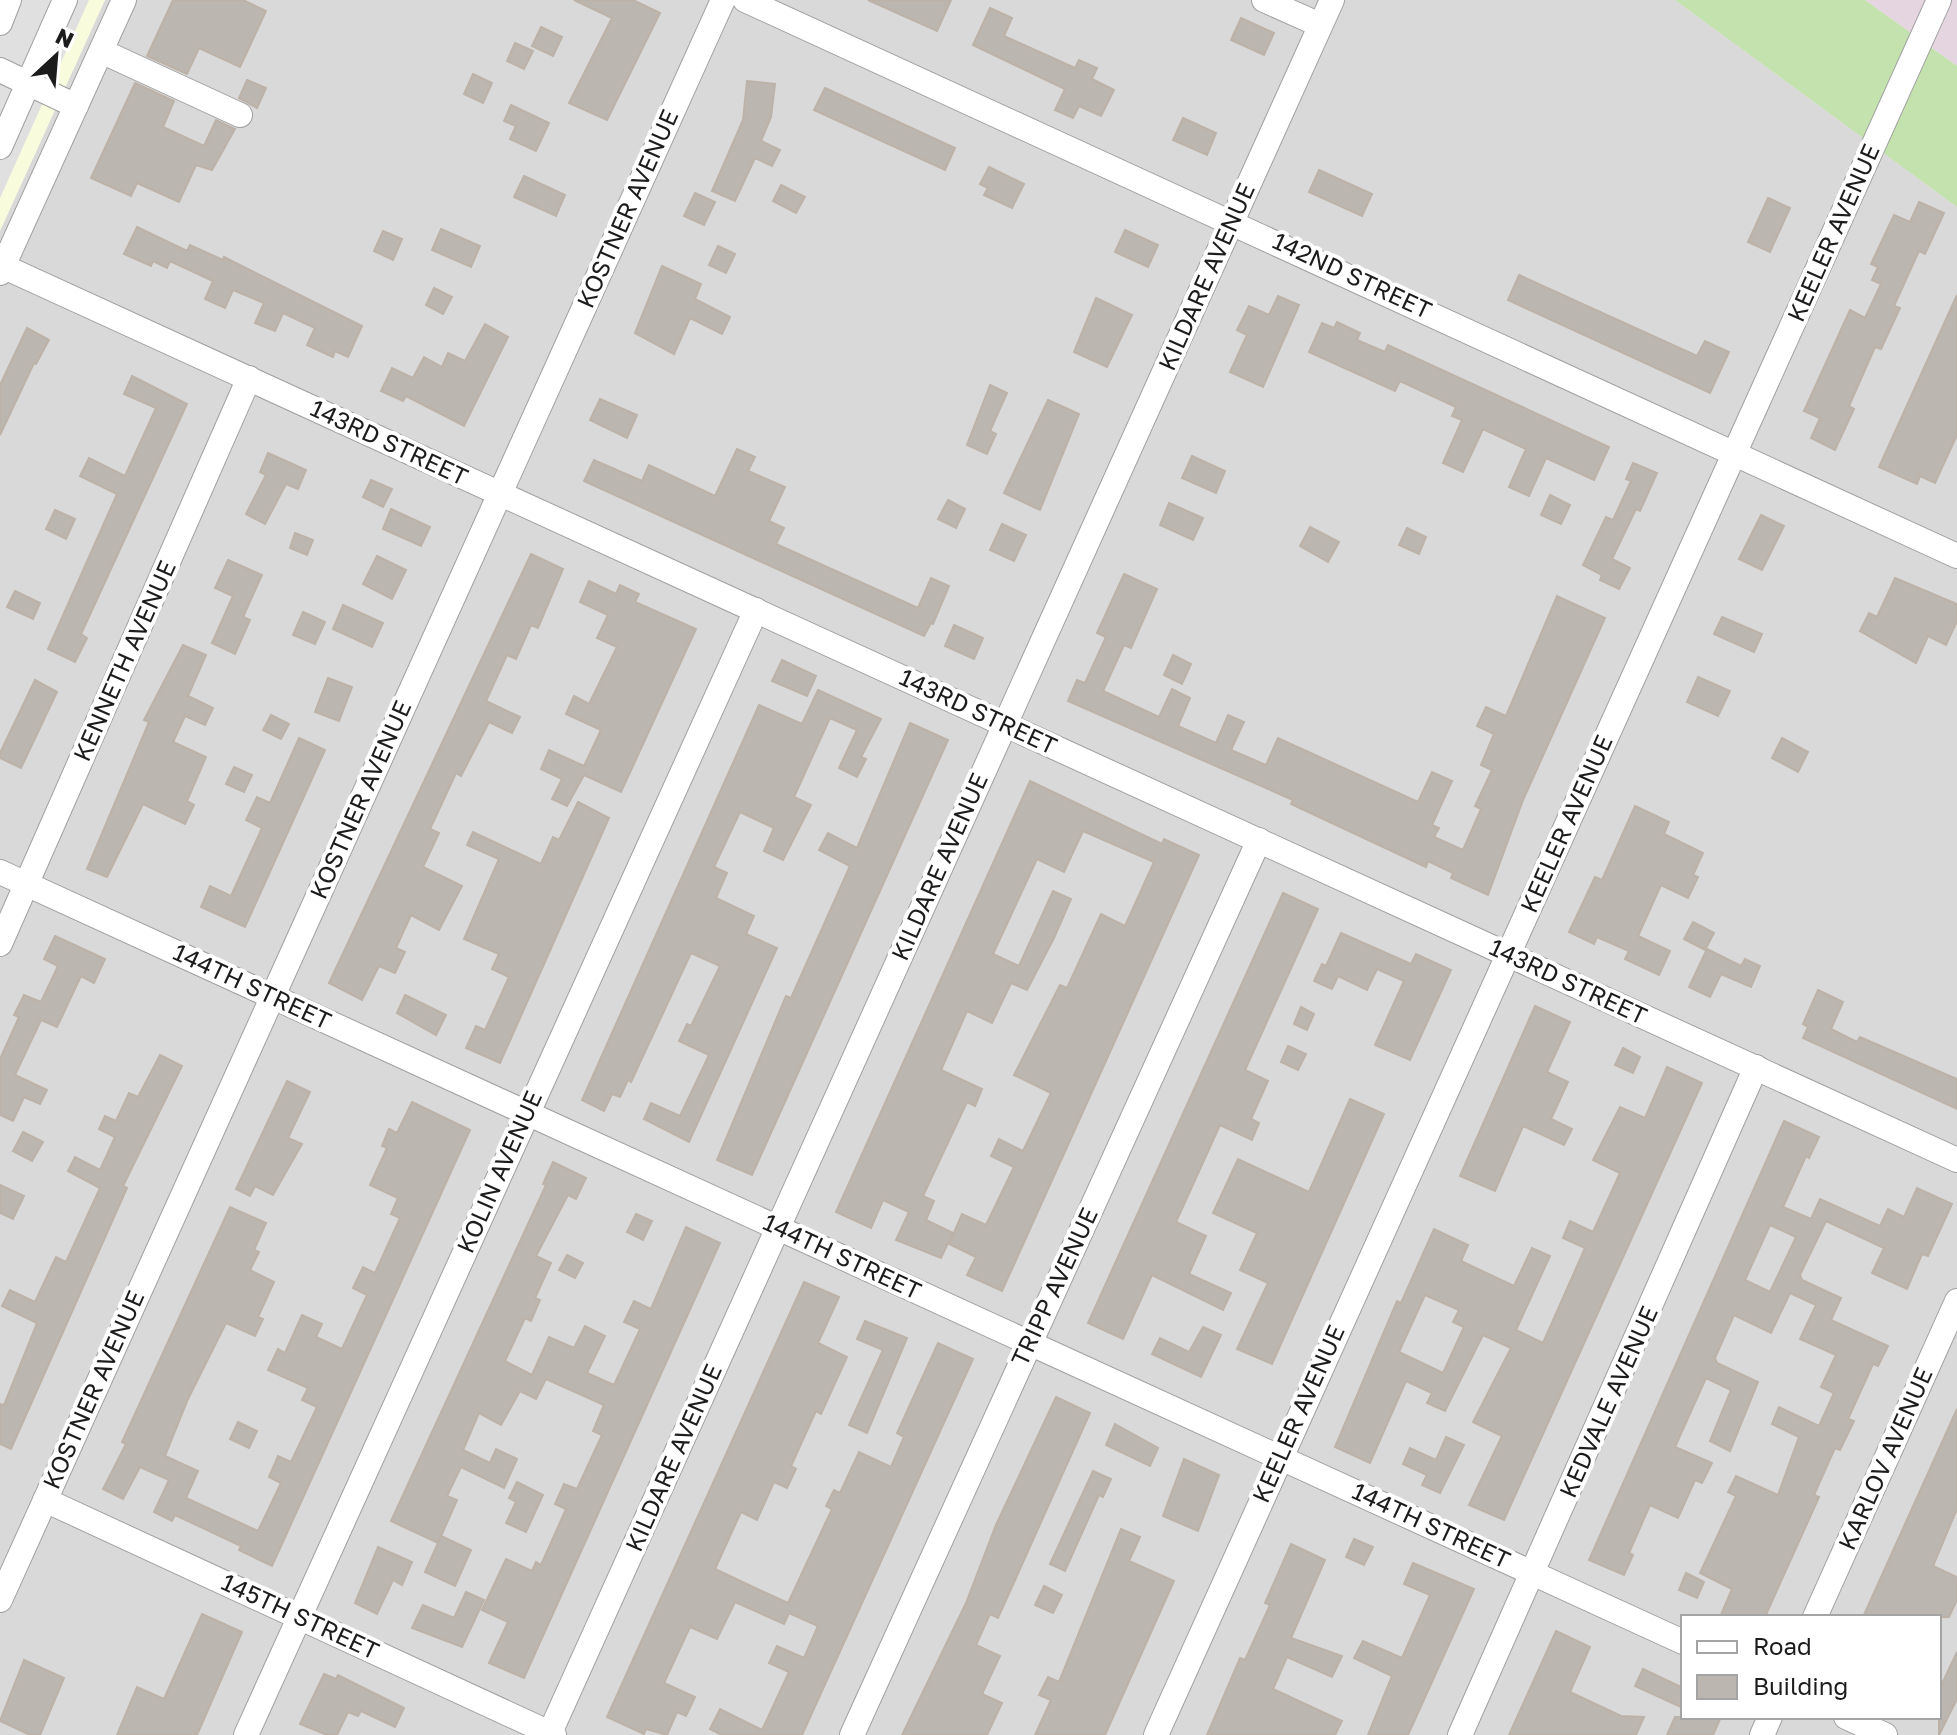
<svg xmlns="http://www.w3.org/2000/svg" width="1957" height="1735" font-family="'Golos Text',sans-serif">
	<rect width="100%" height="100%" fill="#eceae3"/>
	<!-- residential -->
	<path fill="#dad9d9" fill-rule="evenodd" d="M105 0H1675L1957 207V1735H0V231ZM1683 1617H1939V1717H1683Z"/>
	<!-- industrial -->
	<polygon fill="#e5d5e1" points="1865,0 1957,0 1957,66"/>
	<!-- education -->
	<polygon fill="#f9fbdd" points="0,0 105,0 0,231"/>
	<!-- grass -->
	<polygon fill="#c3e2ad" points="1675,0 1865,0 1957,66 1957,207"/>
	<!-- parking -->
	<polygon fill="#e0e0e0" points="0,0 89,0 0,198"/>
	<!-- building -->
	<g fill="#bcb6b0" stroke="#bcb2a7" stroke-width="2" fill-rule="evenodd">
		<polygon points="173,0 243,0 266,11 240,67 199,48 187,74 147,56"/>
		<polygon points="574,0 633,0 660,13 607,120 569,103 612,18"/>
		<polygon points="868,0 951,0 937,31"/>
		<polygon points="990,8 1012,18 1004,36 1075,68 1079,60 1097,68 1092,79 1114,90 1101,116 1079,106 1073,118 1055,110 1065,89 973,45"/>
		<polygon points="1241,18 1274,33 1264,55 1231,40"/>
		<polygon points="541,27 562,37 553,56 532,46"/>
		<polygon points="515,43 533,51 524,69 507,61"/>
		<polygon points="473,74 492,83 483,103 464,94"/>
		<polygon points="247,80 266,88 257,108 239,98"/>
		<polygon points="747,81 775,84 771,117 761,141 780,150 772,166 755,158 735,201 712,191 743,120"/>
		<polygon points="135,83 174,101 163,127 204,146 216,120 235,129 212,170 196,165 179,202 137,183 131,196 91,178"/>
		<polygon points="825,88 955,148 945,170 814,110"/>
		<polygon points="511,105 549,123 536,151 510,139 516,126 504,121"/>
		<polygon points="1183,118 1216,133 1207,155 1173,140"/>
		<polygon points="989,167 1024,184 1012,208 984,195 988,188 980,184"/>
		<polygon points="1319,170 1372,194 1362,216 1309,192"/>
		<polygon points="524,176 565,195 556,216 514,197"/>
		<polygon points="781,185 805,197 796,213 773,201"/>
		<polygon points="695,193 715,202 704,225 684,216"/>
		<polygon points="1768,198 1790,208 1770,252 1748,242"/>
		<polygon points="1919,202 1944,213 1925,254 1919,251 1894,306 1900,308 1881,349 1875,347 1849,406 1854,409 1835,450 1811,438 1820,418 1804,411 1850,310 1865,318 1881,284 1872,280 1878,267 1871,264 1894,215 1910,222"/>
		<polygon points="137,227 187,251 190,245 223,260 224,257 362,326 348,357 335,351 333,357 307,345 315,328 283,313 275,331 255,323 264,303 233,290 225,308 205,299 213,281 170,261 167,268 153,261 151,266 124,254"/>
		<polygon points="441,229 480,246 471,267 432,250"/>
		<polygon points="1125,230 1158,245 1148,267 1115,252"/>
		<polygon points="383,231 402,239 393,260 374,251"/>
		<polygon points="718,246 735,254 726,273 709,265"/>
		<polygon points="662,266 701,284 695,299 730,317 722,334 690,318 674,354 635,333"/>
		<polygon points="1519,275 1697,356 1705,341 1729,352 1710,393 1508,300"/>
		<polygon points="434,288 452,297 443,314 426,305"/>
		<polygon points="1957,295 1957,435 1935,483 1920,476 1917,484 1879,467"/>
		<polygon points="1278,296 1299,305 1263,387 1230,372 1247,335 1237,330 1249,306 1269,315"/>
		<polygon points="1096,298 1132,315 1107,367 1074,352"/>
		<polygon points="1337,322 1360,333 1357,340 1385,352 1388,345 1609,447 1594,480 1546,458 1529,496 1509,487 1526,449 1483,429 1463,472 1443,463 1462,420 1452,416 1456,407 1400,381 1395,391 1309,352 1322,323 1334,328"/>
		<polygon points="485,324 508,337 464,426 406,396 403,401 381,391 392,368 413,378 424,357 442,367 448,353 465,361"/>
		<polygon points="27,328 49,340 36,364 34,363 0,435 0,385"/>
		<polygon points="132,376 187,404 81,634 87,638 75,662 48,649 117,494 80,476 89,458 125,476 156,408 124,394"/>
		<polygon points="990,385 1007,393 990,431 996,434 987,454 967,445"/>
		<polygon points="600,399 637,415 627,438 590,420"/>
		<polygon points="1048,400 1079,414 1040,510 1004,493"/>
		<polygon points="737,449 755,457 748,471 785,487 769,521 784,528 776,544 918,608 931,578 949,586 933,624 931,623 924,636 584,481 594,460 642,481 649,465 715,496"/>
		<polygon points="268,453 306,470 298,489 286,484 265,524 246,514 266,475 260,472"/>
		<polygon points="1192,456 1225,471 1216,493 1182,478"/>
		<polygon points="1633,463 1657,473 1640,511 1636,509 1612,559 1630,568 1619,589 1600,580 1602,575 1583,565 1606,517 1613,520 1631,481 1626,479"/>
		<polygon points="371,480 392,489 383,507 363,497"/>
		<polygon points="1550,495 1570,505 1561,524 1541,515"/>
		<polygon points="948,500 965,509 956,528 938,519"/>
		<polygon points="1169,503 1203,518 1193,540 1160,525"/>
		<polygon points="391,509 430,527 421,546 383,529"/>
		<polygon points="55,510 75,519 66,539 46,529"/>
		<polygon points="1761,515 1784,526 1762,570 1739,559"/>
		<polygon points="1002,524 1026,535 1014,561 990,550"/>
		<polygon points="1310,527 1339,542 1328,562 1300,546"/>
		<polygon points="1407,528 1426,537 1419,554 1399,545"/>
		<polygon points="295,533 313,540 307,555 290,548"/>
		<polygon points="531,554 563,569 538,628 531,625 516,659 507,655 486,701 520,717 512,733 489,722 461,776 456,773 430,829 439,833 423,867 462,886 439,930 411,915 396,948 405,952 395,973 379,966 362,1000 329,983"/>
		<polygon points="377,556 406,570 392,599 363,584"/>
		<polygon points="228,560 262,575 243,617 250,620 235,654 212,643 233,596 215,588"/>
		<polygon points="1124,574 1157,589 1131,648 1124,645 1103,691 1159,717 1172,689 1190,698 1178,726 1216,743 1228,715 1244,722 1231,750 1266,765 1278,738 1418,802 1432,772 1452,781 1432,825 1439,828 1434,837 1463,850 1481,809 1475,806 1492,770 1481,765 1494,734 1477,726 1486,707 1506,716 1557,596 1605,618 1523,800 1488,895 1451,878 1453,873 1428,861 1426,867 1291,804 1293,800 1068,701 1077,680 1085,683 1106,637 1097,633"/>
		<polygon points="1895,578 1957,604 1957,621 1946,645 1928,636 1916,663 1860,631 1869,613 1877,617"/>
		<polygon points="589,581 616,594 620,585 639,594 635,602 696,629 621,792 584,775 567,806 552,799 562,779 541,769 549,750 584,766 601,730 566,714 574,696 589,704 617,647 597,638 608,615 580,602"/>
		<polygon points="15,591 40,603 33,619 7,607"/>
		<polygon points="343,605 383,623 372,647 333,629"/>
		<polygon points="303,612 325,622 315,644 293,635"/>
		<polygon points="1722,617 1762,634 1754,652 1714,634"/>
		<polygon points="954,625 983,638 974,659 945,646"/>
		<polygon points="183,645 206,655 188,696 213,708 205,725 185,716 173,742 206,757 187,801 194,805 185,824 143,804 107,877 87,869 149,722 144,720"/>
		<polygon points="1173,655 1191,664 1182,684 1164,675"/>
		<polygon points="782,660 816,676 807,696 772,681"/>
		<polygon points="1698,677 1730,691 1718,716 1687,702"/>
		<polygon points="328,678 352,687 339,721 315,712"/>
		<polygon points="35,680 57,692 21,768 0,758 0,753"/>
		<polygon points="818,690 881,719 861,757 866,759 857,777 839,768 857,730 830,718 794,797 811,805 783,860 764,851 774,828 740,812 714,867 727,873 716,898 754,916 746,934 777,948 689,1142 644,1119 651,1103 680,1116 709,1055 679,1041 687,1024 691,1026 720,966 691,953 631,1082 628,1080 620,1097 612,1094 604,1111 582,1100 759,705 802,724"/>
		<polygon points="271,715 289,724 281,739 263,730"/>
		<polygon points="910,723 948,740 752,1175 717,1160 786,996 791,998 850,866 819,850 828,833 857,848"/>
		<polygon points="299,738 325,750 245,927 201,907 210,886 231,896 262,828 246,820 257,797 270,803"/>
		<polygon points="1782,738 1808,752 1798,772 1772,758"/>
		<polygon points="234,767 252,775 244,792 226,784"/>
		<polygon points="1030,781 1162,844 1164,839 1199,855 1002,1291 967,1275 976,1257 949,1244 962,1214 986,1225 1014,1167 991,1156 999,1139 1023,1151 1051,1093 1014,1075 1060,985 1067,988 1101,914 1125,926 1154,862 1083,831 1064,872 1037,859 993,954 1019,966 1053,891 1071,899 1054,938 1027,990 1011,983 992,1023 967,1011 941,1070 982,1089 975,1106 967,1102 923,1196 934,1201 926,1220 953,1233 941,1258 896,1240 909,1212 883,1200 871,1228 836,1212"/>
		<polygon points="578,802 609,818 500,1063 466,1048 476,1026 485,1030 509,977 492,969 499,954 464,939 499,859 467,845 473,832 541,864 553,837 559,840"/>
		<polygon points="1635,806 1669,822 1664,834 1703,853 1693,875 1698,877 1688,898 1661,885 1638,936 1670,951 1659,975 1625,959 1629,951 1597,937 1594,944 1569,932 1595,877 1602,880"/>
		<polygon points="1283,893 1318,909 1245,1070 1268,1081 1251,1119 1259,1123 1252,1140 1220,1125 1176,1222 1206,1236 1189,1274 1231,1293 1223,1310 1152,1275 1123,1339 1088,1323"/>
		<polygon points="1693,922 1714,933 1705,950 1684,939"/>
		<polygon points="1341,933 1411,964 1416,954 1451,970 1410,1060 1375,1045 1404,981 1377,969 1367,990 1338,976 1332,989 1314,981 1322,964 1326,966"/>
		<polygon points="55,936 105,959 94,983 81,976 57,1027 41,1020 15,1075 47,1090 40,1104 24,1097 13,1121 0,1115 0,1059 19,1017 14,1015 24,995 41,1002 58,966 44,959"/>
		<polygon points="1707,949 1741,966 1745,959 1760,966 1751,987 1721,974 1710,997 1689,987"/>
		<polygon points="1818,990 1843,1002 1831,1029 1857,1042 1860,1037 1957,1079 1957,1109 1803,1038 1808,1027 1803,1024"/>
		<polygon points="405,995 446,1015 436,1035 397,1013"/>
		<polygon points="1535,1006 1570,1022 1547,1072 1568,1082 1551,1119 1572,1129 1564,1145 1523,1126 1495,1191 1460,1176"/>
		<polygon points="1301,1007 1314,1014 1307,1030 1294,1024"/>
		<polygon points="1288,1046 1306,1054 1298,1070 1281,1062"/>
		<polygon points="1623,1048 1640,1057 1633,1073 1615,1065"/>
		<polygon points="160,1055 182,1066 123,1186 127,1188 11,1449 0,1444 0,1404 4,1405 37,1323 2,1306 10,1290 35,1302 56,1257 66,1262 100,1188 68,1171 75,1157 100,1170 115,1137 99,1129 105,1116 116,1121 129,1093 138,1097"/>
		<path d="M1667 1067 1702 1083 1504 1520 1469 1505 1502 1436 1473 1422 1511 1348 1483 1335 1445 1411 1427 1403 1432 1393 1406 1381 1370 1463 1335 1447 1397 1301 1401 1303 1434 1229 1468 1245 1461 1261 1514 1286 1532 1248 1550 1256 1516 1330 1543 1343 1585 1248 1563 1238 1570 1221 1593 1232 1620 1173 1593 1160 1620 1107 1645 1118ZM1425 1295 1459 1310 1453 1322 1464 1327 1443 1373 1399 1352Z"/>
		<polygon points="287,1081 310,1092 288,1138 302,1144 273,1195 255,1186 250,1196 236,1189"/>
		<polygon points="1350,1099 1384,1114 1272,1364 1237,1349 1268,1283 1240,1270 1257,1233 1213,1213 1238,1159 1309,1192"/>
		<polygon points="412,1102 470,1130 272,1566 239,1550 241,1546 175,1515 172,1521 154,1512 169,1480 140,1467 123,1499 103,1489 126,1444 122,1442 230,1207 266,1223 254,1250 259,1252 250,1270 274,1282 258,1317 263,1319 255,1336 226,1323 188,1399 165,1456 198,1471 186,1498 258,1531 281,1483 269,1477 278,1456 291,1462 317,1407 302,1400 308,1388 268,1370 278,1349 285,1353 302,1315 322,1324 316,1337 342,1349 367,1295 353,1288 363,1267 375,1273 400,1218 391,1214 398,1198 370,1185 387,1148 382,1146 389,1129 397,1133"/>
		<path d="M1784 1121 1819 1137 1809 1158 1806 1156 1783 1207 1811 1219 1820 1199 1880 1226 1888 1209 1904 1217 1917 1188 1952 1204 1928 1256 1922 1254 1907 1289 1872 1273 1884 1248 1826 1221 1800 1275 1802 1280 1841 1298 1831 1320 1888 1346 1878 1366 1873 1364 1848 1419 1854 1421 1840 1450 1835 1448 1814 1495 1819 1497 1765 1617H1720L1732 1589 1700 1573 1736 1496 1728 1492 1736 1476 1778 1495 1799 1437 1772 1424 1779 1407 1819 1426 1834 1393 1821 1387 1836 1355 1800 1339 1816 1305 1790 1293 1771 1333 1734 1315 1715 1358 1717 1363 1758 1382 1730 1451 1710 1441 1731 1390 1706 1378 1675 1447 1712 1463 1702 1483 1695 1480 1678 1518 1650 1505 1629 1553 1633 1555 1624 1575 1589 1560ZM1770 1225 1796 1237 1770 1292 1745 1280Z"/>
		<polygon points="23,1132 43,1142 32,1161 13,1151"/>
		<polygon points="553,1162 586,1178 576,1199 568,1195 536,1256 551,1263 535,1298 540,1300 531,1321 525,1318 505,1361 532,1375 549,1337 574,1348 585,1326 605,1336 587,1373 614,1385 640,1329 624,1322 634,1301 651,1309 686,1227 720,1243 524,1678 489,1663 508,1622 482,1610 506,1559 532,1571 536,1562 541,1565 566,1509 555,1504 564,1484 577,1489 602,1435 593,1431 604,1405 546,1379 536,1399 520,1391 501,1425 479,1413 463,1450 490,1463 496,1449 517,1459 504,1488 461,1467 447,1496 457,1500 438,1543 391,1521 546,1185 543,1184"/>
		<polygon points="0,1185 24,1196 13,1219 0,1213"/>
		<polygon points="636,1214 652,1221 643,1240 627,1232"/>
		<polygon points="567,1255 583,1263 575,1278 559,1270"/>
		<polygon points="804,1282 839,1297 818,1343 847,1357 821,1414 816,1411 791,1466 796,1469 787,1488 774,1482 757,1520 741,1512 715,1569 753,1587 788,1603 832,1509 826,1506 834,1490 840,1493 859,1452 891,1467 904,1437 897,1433 938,1343 973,1359 802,1735 722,1735 710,1729 720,1709 762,1730 789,1672 769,1663 777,1646 804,1658 818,1626 789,1613 784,1624 735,1602 717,1639 690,1627 664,1683 695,1697 686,1716 677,1712 667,1735 646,1729 644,1734 607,1717"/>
		<polygon points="865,1321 907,1338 867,1433 849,1425 883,1350 857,1339"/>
		<polygon points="1203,1327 1221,1335 1201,1377 1152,1354 1160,1338 1189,1352"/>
		<polygon points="1056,1397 1090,1413 998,1618 990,1614 976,1645 1000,1656 982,1694 1002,1703 987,1735 902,1735 966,1603 996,1525"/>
		<polygon points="1957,1409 1957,1509 1933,1566 1957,1577 1957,1600 1949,1617 1863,1617"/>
		<polygon points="238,1422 257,1431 249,1448 230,1439"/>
		<polygon points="1115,1424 1158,1448 1150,1466 1106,1445"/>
		<polygon points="1446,1437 1464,1445 1440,1493 1422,1485 1427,1475 1403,1464 1410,1448 1436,1460"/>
		<polygon points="1184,1459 1219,1475 1198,1531 1163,1516"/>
		<polygon points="1093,1471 1111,1479 1103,1497 1099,1495 1065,1571 1050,1564"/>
		<polygon points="517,1482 543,1495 526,1532 506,1523 516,1502 509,1498"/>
		<polygon points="1121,1529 1140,1537 1129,1561 1174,1581 1105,1735 1035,1735 1051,1700 1039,1695 1048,1677 1059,1682"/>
		<polygon points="441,1536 471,1550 455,1586 425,1572"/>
		<polygon points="1354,1539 1373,1547 1364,1565 1346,1557"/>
		<polygon points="1291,1544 1325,1560 1291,1638 1342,1656 1332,1677 1287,1657 1273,1689 1342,1721 1335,1735 1207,1735 1240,1658 1245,1660 1270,1605 1265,1603"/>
		<polygon points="378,1547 412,1562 402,1585 393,1580 377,1614 355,1603"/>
		<polygon points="1413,1563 1474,1589 1408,1735 1368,1735 1392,1676 1354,1658 1363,1641 1402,1658 1430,1595 1404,1584"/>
		<polygon points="1686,1573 1704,1582 1697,1598 1679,1590"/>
		<polygon points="1044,1586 1062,1595 1053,1613 1035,1605"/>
		<polygon points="466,1592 484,1600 462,1647 412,1628 423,1605 454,1618"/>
		<polygon points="202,1614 242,1632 197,1735 117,1735 137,1687 164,1699"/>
		<polygon points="1556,1631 1590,1647 1570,1692 1621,1716 1644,1717 1636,1735 1509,1735"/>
		<polygon points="1957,1652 1957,1699 1939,1735 1939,1690"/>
		<polygon points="24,1660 64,1678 40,1735 30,1735 0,1721"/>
		<polygon points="1643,1669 1683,1688 1683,1708 1635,1686"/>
		<polygon points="324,1674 336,1679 338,1675 404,1708 395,1727 361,1711 358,1716 348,1712 337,1735 327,1735 300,1724"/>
		<polygon points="1675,1717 1721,1717 1713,1735 1667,1735"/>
	</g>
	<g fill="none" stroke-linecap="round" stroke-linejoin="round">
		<defs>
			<g id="minor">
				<polyline points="745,0 1957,556"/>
				<polyline points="1264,0 1320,25"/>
				<polyline points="0,23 9,0"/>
				<polyline points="101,51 240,115"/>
				<polyline points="0,70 76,106"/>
				<polyline points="0,147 65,0"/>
				<polyline points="0,265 1957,1160"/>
				<polyline points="0,273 124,0"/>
				<polyline points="0,872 1683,1642"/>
				<polyline points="0,944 249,378"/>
				<polyline points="45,1500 554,1735"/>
				<polyline points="0,1600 723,0"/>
				<polyline points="1815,1617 1957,1301"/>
				<polyline points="1846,1717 1885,1735"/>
				<polyline points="246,1735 756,610"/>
				<polyline points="549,1735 1332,0"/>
				<polyline points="852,1735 1259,840"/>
				<polyline points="1156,1735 1939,0"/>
				<polyline points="1460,1735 1756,1067"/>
				<polyline points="1762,1735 1770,1717"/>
			</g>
		</defs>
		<!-- minor casing -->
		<use href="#minor" stroke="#a0a0a0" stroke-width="26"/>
		<!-- minor -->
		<use href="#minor" stroke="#fff" stroke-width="24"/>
	</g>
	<g text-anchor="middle" stroke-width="8" stroke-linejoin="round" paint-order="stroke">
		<!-- street labels -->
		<g font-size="24" fill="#1c1c1c" stroke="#fff">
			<text transform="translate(628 209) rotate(-66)" y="8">KOSTNER AVENUE</text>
			<text transform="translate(1834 233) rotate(-66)" y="8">KEELER AVENUE</text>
			<text transform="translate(1352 276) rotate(25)" y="8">142ND STREET</text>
			<text transform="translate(1207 277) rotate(-66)" y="8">KILDARE AVENUE</text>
			<text transform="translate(389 443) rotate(25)" y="8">143RD STREET</text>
			<text transform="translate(125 661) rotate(-66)" y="8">KENNETH AVENUE</text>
			<text transform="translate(978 712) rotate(25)" y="8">143RD STREET</text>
			<text transform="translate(361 800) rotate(-66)" y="8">KOSTNER AVENUE</text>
			<text transform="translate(1567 824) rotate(-66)" y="8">KEELER AVENUE</text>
			<text transform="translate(940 867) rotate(-66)" y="8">KILDARE AVENUE</text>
			<text transform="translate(1568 982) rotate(25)" y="8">143RD STREET</text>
			<text transform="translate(252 987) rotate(25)" y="8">144TH STREET</text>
			<text transform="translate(500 1172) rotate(-66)" y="8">KOLIN AVENUE</text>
			<text transform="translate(842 1257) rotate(25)" y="8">144TH STREET</text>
			<text transform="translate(1055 1287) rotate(-65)" y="8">TRIPP AVENUE</text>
			<text transform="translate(94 1390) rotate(-66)" y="8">KOSTNER AVENUE</text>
			<text transform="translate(1609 1402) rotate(-66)" y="8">KEDVALE AVENUE</text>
			<text transform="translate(1299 1414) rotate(-66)" y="8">KEELER AVENUE</text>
			<text transform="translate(674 1458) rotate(-66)" y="8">KILDARE AVENUE</text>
			<text transform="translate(1886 1459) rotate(-66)" y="8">KARLOV AVENUE</text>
			<text transform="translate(1431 1526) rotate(25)" y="8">144TH STREET</text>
			<text transform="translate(300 1617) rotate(25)" y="8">145TH STREET</text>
		</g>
	</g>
	<!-- legend -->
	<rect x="1681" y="1615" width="260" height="104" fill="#ffffff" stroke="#a4a4a4" stroke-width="2"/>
	<rect x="1697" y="1641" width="40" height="12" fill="#ffffff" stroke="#a4a4a4" stroke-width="2"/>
	<text x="1753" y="1655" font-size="24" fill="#1c1c1c">Road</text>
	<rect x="1697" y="1675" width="40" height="24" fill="#bcb6b0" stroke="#a4a4a4" stroke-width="2"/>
	<text x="1753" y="1695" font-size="24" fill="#1c1c1c">Building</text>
	<!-- north arrow -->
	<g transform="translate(56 56) rotate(26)" stroke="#ffffff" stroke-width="6" paint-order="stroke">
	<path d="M0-6L14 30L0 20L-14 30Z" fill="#1c1c1c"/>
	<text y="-12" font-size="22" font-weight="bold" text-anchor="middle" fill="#1c1c1c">N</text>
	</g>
</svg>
